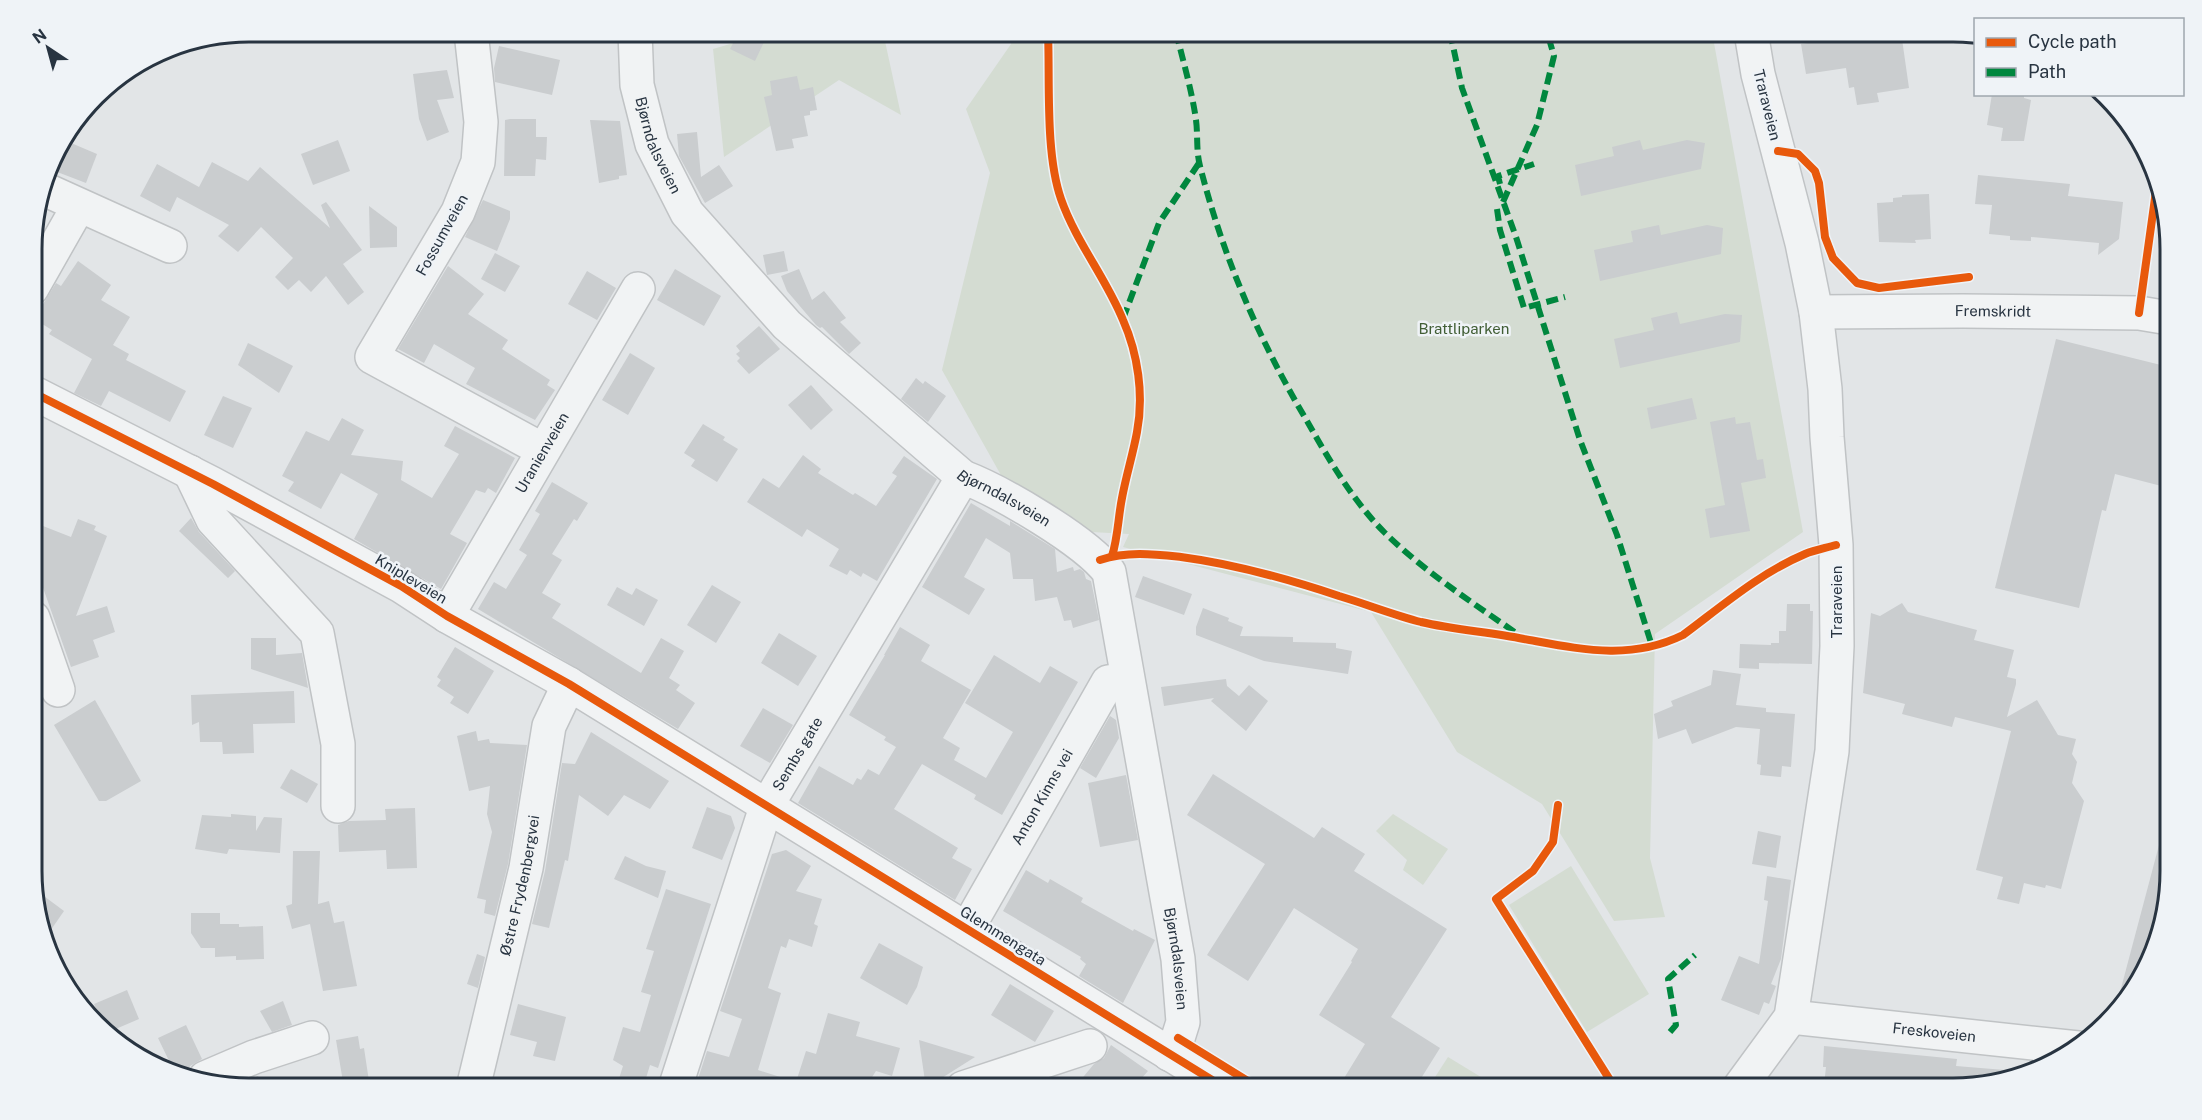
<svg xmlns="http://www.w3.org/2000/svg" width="2202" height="1120" font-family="'Public Sans',sans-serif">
	<rect width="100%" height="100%" fill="#e2e5e7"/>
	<!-- green -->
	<g fill="#d4dcd2">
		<polygon points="771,32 883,32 901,115 839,80 724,157 713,49"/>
		<polygon points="1012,32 1712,32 1803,532 1655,634 1650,858 1665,917 1614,921 1542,804 1457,752 1371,612 1123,547 1129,534 1091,532 1002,477 942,370 990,173 966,109 1011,44"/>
		<polygon points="1393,814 1448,849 1423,885 1403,870 1407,860 1376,831"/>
		<polygon points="1571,866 1649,994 1587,1032 1509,905"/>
		<polygon points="1448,1057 1499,1088 1428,1088"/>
	</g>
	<!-- building -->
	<g fill="#cacdcf">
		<polygon points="739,32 764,42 755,61 730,49"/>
		<polygon points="1840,32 1901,32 1909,88 1877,93 1879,102 1857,105 1854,87 1849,88 1846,68 1806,74 1801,44 1841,38"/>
		<polygon points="499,46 560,60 552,95 495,82 494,68"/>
		<polygon points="447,70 454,98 437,100 449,132 427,141 419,119 413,74"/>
		<polygon points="797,76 800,90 813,87 817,110 810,111 810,115 804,116 808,136 792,139 794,148 776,151 764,97 772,95 770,81"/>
		<polygon points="1992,94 2024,94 2024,98 2031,100 2024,141 2001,141 2003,128 1987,125"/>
		<polygon points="510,119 536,119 536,137 547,137 546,160 536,159 535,176 504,176 505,120"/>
		<polygon points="590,120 620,121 627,175 619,176 619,179 599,183"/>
		<polygon points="697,132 701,177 719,165 733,186 705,203 679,156 677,134"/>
		<polygon points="64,140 97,154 86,183 52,170"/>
		<polygon points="338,140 350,171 313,185 301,154"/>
		<polygon points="1640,140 1643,150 1687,140 1705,143 1701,169 1581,196 1575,165 1614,156 1612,147"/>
		<polygon points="212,162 248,181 260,167 330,228 321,205 326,202 362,250 343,264 364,292 348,305 326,276 311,292 299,280 288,290 275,277 293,258 261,227 238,252 218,236 229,225 177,197 170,212 140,196 157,164 199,187"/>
		<polygon points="1978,175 2070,184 2068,196 2123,202 2119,239 2098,255 2099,243 2031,237 2031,241 2010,240 2010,236 1989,234 1992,205 1975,204"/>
		<polygon points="1929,194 1931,239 1915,240 1916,243 1879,242 1877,203 1893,202 1893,198 1902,197 1902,195"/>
		<polygon points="483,200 510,211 510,219 497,251 465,237"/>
		<polygon points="369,206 397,227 397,247 370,248"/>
		<polygon points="1659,225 1661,235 1707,225 1723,228 1721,254 1600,281 1594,250 1633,242 1631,231"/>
		<polygon points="784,251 788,271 767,275 763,255"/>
		<polygon points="495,253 520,266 505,292 481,279"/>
		<polygon points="78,261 111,285 101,300 130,317 113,345 129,354 126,360 186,391 170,422 109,391 101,406 74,393 92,359 49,334 52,330 34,319 56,283 61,286"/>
		<polygon points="448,266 484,294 468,314 508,340 502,349 550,380 547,385 555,390 535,420 466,384 475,368 434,344 424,363 398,349"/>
		<polygon points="675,269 721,296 704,326 657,300"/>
		<polygon points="799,269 812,300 824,291 846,318 840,322 861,343 849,354 822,327 820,328 816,325 787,291 781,276"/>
		<polygon points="587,271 616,288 597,320 568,304"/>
		<polygon points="1677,312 1680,324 1725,314 1742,315 1740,342 1620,368 1614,339 1654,330 1651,318"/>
		<polygon points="759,326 780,349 749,374 737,361 740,358 736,354 740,351 736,346"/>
		<polygon points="2056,339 2169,367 2169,488 2115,474 2106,511 2102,510 2079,608 1995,588"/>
		<polygon points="248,343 293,366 279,393 238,365"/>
		<polygon points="630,353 655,368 628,415 602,400"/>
		<polygon points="916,378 923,384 925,381 946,396 928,422 901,399"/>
		<polygon points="811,385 833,410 811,430 788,405"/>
		<polygon points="223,396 252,408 233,448 204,435"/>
		<polygon points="1692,398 1697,419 1651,429 1647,408"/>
		<polygon points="1735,417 1736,424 1750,422 1757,460 1763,459 1766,478 1741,483 1750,531 1710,538 1705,509 1725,505 1710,422"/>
		<polygon points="342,418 364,430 351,455 403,461 401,480 432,498 459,454 444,446 455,426 515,458 496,493 488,488 485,493 476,490 450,534 467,543 441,589 354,539 378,494 341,473 321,509 288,491 294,482 282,476 306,431 329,441"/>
		<polygon points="703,424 725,437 723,440 738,449 717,482 691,466 695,460 684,453"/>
		<polygon points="803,455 821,469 818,473 853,495 855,493 876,506 897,476 892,473 904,456 937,479 877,581 863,573 861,577 850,570 847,575 829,566 839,549 807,529 802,537 747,502 763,478 779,488"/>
		<polygon points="552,482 588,503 577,521 574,519 552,554 562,560 542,593 561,604 552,618 641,673 661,638 684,651 669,678 680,685 676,690 695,703 678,729 478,609 494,582 506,589 527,555 519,550 540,514 535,511"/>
		<polygon points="971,503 1010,526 1010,521 1055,549 1057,572 1073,567 1074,571 1080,569 1084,572 1086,579 1091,581 1099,620 1073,628 1071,620 1064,621 1057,597 1035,601 1033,579 1013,579 1010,553 986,538 964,577 985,589 969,615 922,587"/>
		<polygon points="191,518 199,532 235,571 228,578 179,531"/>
		<polygon points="78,519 96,526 94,530 107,536 76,616 107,606 115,632 93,640 99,657 71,667 41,582 33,578 33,532 39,537 43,526 71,537"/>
		<polygon points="1143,576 1192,594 1184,615 1135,597"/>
		<polygon points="712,585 741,602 716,643 687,625"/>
		<polygon points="617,587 632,595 636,588 658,600 644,626 607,605"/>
		<polygon points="1902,603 1908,612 1977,630 1974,640 2014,650 2007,677 2016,679 2016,684 2007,717 2037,700 2058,735 2076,739 2072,754 2077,762 2072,783 2084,801 2061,889 2046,885 2045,888 2024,883 2019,904 1997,899 2003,877 1976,870 2011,731 1955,717 1952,727 1902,714 1905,704 1863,693 1871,613 1880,616"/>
		<polygon points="1787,604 1810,604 1810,611 1813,611 1812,664 1759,663 1759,669 1739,668 1740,644 1771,645 1771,643 1779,643 1779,631 1786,631"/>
		<polygon points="1203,608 1229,618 1228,621 1243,627 1240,636 1293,637 1293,642 1336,643 1336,648 1352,651 1348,674 1264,661 1196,635 1196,627"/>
		<polygon points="900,627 930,645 921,661 971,690 943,738 960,748 954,760 986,778 1013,732 965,703 994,655 1040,683 1050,666 1078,682 1002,815 974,799 976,795 922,764 894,809 958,848 952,858 972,869 955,900 798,803 819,766 853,785 857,778 861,780 868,769 879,775 896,747 884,740 886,737 849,715 885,655 884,655"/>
		<polygon points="779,633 817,656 798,686 761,663"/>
		<polygon points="251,638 276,638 276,655 302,653 308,688 251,669"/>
		<polygon points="455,647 494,671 468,714 450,703 454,697 437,686 441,680 437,677"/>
		<polygon points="1713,670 1741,674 1736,705 1766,708 1766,712 1795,714 1791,767 1782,766 1781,777 1760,775 1761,765 1757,764 1760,729 1736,727 1692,744 1686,729 1658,739 1654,714 1673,706 1671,701 1711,685"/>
		<polygon points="1226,679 1227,686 1239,696 1249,685 1268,701 1246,731 1211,701 1214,698 1164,706 1161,687"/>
		<polygon points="294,691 295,723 253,724 254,753 223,754 222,742 200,742 199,722 192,725 191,695"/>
		<polygon points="95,700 141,781 106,801 99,801 54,725"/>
		<polygon points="763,708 793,725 770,763 740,746"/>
		<polygon points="1110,716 1116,720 1119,738 1096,778 1080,768"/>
		<polygon points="476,731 478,741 489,739 490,743 527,745 508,864 495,916 484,913 486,900 477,898 492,832 487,814 490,786 469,791 457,736"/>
		<polygon points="591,732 669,781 650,809 624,795 608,816 579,795 568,861 565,860 549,928 532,924 545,871 562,763 575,764"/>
		<polygon points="291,769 318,784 307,803 280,788"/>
		<polygon points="1213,774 1314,838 1322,827 1365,854 1354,871 1447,929 1391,1017 1440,1048 1415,1088 1338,1088 1365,1044 1319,1015 1352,962 1351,961 1358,949 1294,908 1248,981 1207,955 1265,864 1187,815"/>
		<polygon points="1126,775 1138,840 1100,847 1088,783"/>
		<polygon points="707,807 731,816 735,828 722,860 692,848"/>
		<polygon points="415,808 417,868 387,869 386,850 339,852 338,825 349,821 386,820 385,809"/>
		<polygon points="231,814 256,816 256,831 264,817 282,818 280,853 229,849 227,854 195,849 202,815 231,817"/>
		<polygon points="2163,830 2170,831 2170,871 2148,967 2118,1012 2115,1011"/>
		<polygon points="1758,831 1781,836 1776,868 1752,864"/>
		<polygon points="786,850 811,866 796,891 822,899 814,924 818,926 812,947 789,939 786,948 781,946 768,988 781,993 758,1070 796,1082 806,1051 816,1054 828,1013 860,1022 856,1036 900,1048 892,1076 876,1071 865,1088 703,1088 698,1079 707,1051 729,1057 742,1019 720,1011 772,854"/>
		<polygon points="293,851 320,851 318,904 329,901 334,923 344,921 357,986 323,991 310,924 292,929 286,906 292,904"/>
		<polygon points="625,856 646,866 666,871 658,898 614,879"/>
		<polygon points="1026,870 1048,883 1050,879 1083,898 1081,902 1133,931 1134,929 1155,940 1123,1003 1079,976 1086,964 1080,959 1081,957 1003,911"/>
		<polygon points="1767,876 1791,880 1781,959 1771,984 1776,986 1769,1004 1764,1002 1759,1015 1721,1000 1739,956 1759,964 1768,901 1764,900"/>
		<polygon points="33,888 64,911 48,934 33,900"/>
		<polygon points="666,889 711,904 658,1068 650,1065 643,1088 616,1088 623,1066 613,1060 623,1027 640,1032 651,995 641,992 654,951 646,949"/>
		<polygon points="191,913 220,913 220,924 239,924 239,927 263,926 264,959 236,960 236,956 215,957 215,948 201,948 191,933"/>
		<polygon points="879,943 923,967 917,987 907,1005 860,978"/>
		<polygon points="477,954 485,957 478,988 467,984"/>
		<polygon points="1010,984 1054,1011 1035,1042 991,1015"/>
		<polygon points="127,990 139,1019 111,1031 103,1025 94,1004"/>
		<polygon points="283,1001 292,1025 272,1032 260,1011"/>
		<polygon points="518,1004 566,1017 555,1061 533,1056 537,1042 510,1035"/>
		<polygon points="186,1025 202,1059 190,1066 187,1074 174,1071 158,1038"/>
		<polygon points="358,1036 360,1049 364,1048 370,1088 344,1088 336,1040"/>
		<polygon points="919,1040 975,1057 926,1088"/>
		<polygon points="1111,1045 1148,1071 1133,1088 1074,1088 1094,1064 1104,1058"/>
		<polygon points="1824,1046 1957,1059 1956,1066 2017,1071 1967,1088 1828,1088 1829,1086 1824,1085 1826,1067 1823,1067"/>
		<polygon points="258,1076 263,1088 249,1089 236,1085"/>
	</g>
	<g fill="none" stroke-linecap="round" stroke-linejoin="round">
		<defs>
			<g id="minor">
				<polyline points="471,32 481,122 478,162 458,212 372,357 543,450"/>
				<path id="s1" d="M635 32 637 85 652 144 687 213 787 325 963 477C1000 491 1086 541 1109 572L1178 959 1183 1022 1178 1038 1169 1054"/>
				<polyline points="44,189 170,246"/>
				<polyline points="32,288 78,207"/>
				<path id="s2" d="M1816 312 1963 311 2139 313 2169 318"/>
				<polyline points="32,392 213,484 401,586 447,616 569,684 1225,1088"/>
				<polyline points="190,472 213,520 317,633 338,744 338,806"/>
				<path id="s3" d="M447 616 638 289"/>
				<polyline points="33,618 58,690"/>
				<path id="s4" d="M967 929 1108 682 1127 679"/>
				<path id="s5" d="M1791 1017 2078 1048"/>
				<polyline points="205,1078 254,1057 312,1038"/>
				<path id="s6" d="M473 1088 526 868 549 726 569 684"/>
				<path id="s7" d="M675 1088 766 807 963 477"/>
				<polyline points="963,1088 1090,1046"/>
				<polyline points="1739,1088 1791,1017 1832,751 1837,646 1836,545 1827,437 1825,389 1816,312 1802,243 1758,74 1751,32"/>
			</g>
		</defs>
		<!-- minor casing -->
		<use href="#minor" stroke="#c0c3c5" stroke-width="36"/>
		<!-- minor -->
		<use href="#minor" stroke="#f1f3f4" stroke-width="33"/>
		<!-- quiet -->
		<g stroke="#00873e" stroke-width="6" stroke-dasharray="12 6" stroke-linecap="butt">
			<path d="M1176 32C1183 61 1192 91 1196 120 1198 135 1196 151 1200 166 1223 257 1259 340 1307 421 1329 460 1353 501 1385 533 1425 572 1473 603 1519 635"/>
			<polyline points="1450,32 1462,88 1516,237 1580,440 1617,535 1652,646"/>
			<polyline points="1500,184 1498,176 1534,164"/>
			<polyline points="1503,202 1537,125 1554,56 1547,32"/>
			<polyline points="1497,209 1500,230 1524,308 1565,297"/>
			<polyline points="1123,319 1159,223 1199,163"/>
			<polyline points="1670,1032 1676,1025 1668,979 1695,955"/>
		</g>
		<defs>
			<g id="cycleway">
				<path d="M1048 32C1050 81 1045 153 1061 199 1076 242 1106 278 1123 320 1138 354 1144 395 1137 432 1133 454 1126 476 1122 498 1118 518 1118 537 1112 556"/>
				<polyline points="1778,151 1798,154 1815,171 1819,183 1825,237 1833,258 1857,283 1879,288 1969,277"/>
				<polyline points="2139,313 2156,191"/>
				<polyline points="32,392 213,484 401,586 447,616 569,684 1225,1088"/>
				<path d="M1100 560C1127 551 1153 554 1181 557 1234 564 1288 579 1339 596 1366 604 1394 615 1421 622 1455 630 1490 632 1524 639 1580 649 1630 661 1683 635 1722 606 1760 573 1805 554 1815 550 1826 548 1836 545"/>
				<polyline points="1558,805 1553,842 1533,871 1496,899 1615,1088"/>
				<polyline points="1178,1038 1259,1088"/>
			</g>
		</defs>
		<!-- cycleway casing -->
		<use href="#cycleway" stroke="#eff3f7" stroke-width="11"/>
		<!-- cycleway -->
		<use href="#cycleway" stroke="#e8590c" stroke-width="8"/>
	</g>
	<g text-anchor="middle" stroke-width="5" stroke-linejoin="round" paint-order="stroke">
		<!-- street labels -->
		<g font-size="15" fill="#283441" stroke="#eff3f7">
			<text transform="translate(1767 105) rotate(76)" y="5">Traraveien</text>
			<text dy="5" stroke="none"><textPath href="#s1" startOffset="117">Bjørndalsveien</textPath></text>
			<text transform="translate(442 235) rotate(-61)" y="5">Fossumveien</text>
			<text dy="5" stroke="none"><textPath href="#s2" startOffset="177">Fremskridt</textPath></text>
			<text dy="5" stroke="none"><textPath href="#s3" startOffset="189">Uranienveien</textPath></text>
			<text dy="5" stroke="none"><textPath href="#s1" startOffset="620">Bjørndalsveien</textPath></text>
			<text transform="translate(411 579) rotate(31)" y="5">Knipleveien</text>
			<text transform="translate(1837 602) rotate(-90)" y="5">Traraveien</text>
			<text dy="5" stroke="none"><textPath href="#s7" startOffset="357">Sembs gate</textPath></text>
			<text dy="5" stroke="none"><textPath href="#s4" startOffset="152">Anton Kinns vei</textPath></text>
			<text dy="5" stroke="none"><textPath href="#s6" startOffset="208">Østre Frydenbergvei</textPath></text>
			<text transform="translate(1003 936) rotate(32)" y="5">Glemmengata</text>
			<text dy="5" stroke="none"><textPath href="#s1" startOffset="1142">Bjørndalsveien</textPath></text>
			<text dy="5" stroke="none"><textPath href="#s5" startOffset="144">Freskoveien</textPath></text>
		</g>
		<!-- park labels -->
		<g font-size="15" fill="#415e35" stroke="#eff3f7">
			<text x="1464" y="334">Brattliparken</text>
		</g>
	</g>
	<!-- crop -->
	<path d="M0 0H2202V1120H0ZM249 42H1953A207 207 0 0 1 2160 249V871A207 207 0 0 1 1953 1078H249A207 207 0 0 1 42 871V249A207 207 0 0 1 249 42Z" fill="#eff3f7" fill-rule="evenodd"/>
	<path fill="none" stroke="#283441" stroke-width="3" d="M249 42H1953A207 207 0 0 1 2160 249V871A207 207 0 0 1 1953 1078H249A207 207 0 0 1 42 871V249A207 207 0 0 1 249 42Z"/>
	<!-- legend -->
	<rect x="1974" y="18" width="210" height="78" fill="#eff3f7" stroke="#9fa7ae" stroke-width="1.5"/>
	<rect x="1986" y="38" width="30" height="9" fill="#e8590c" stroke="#9fa7ae" stroke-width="1.5"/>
	<text x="2028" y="48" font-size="18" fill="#283441">Cycle path</text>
	<rect x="1986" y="68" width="30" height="9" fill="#00873e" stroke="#9fa7ae" stroke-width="1.5"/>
	<text x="2028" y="78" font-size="18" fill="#283441">Path</text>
	<!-- north arrow -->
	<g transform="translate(48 48) rotate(324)" stroke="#eff3f7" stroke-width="4.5" paint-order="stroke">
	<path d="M0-4.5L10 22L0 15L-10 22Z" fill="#283441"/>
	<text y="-9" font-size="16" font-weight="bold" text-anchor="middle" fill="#283441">N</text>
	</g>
</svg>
